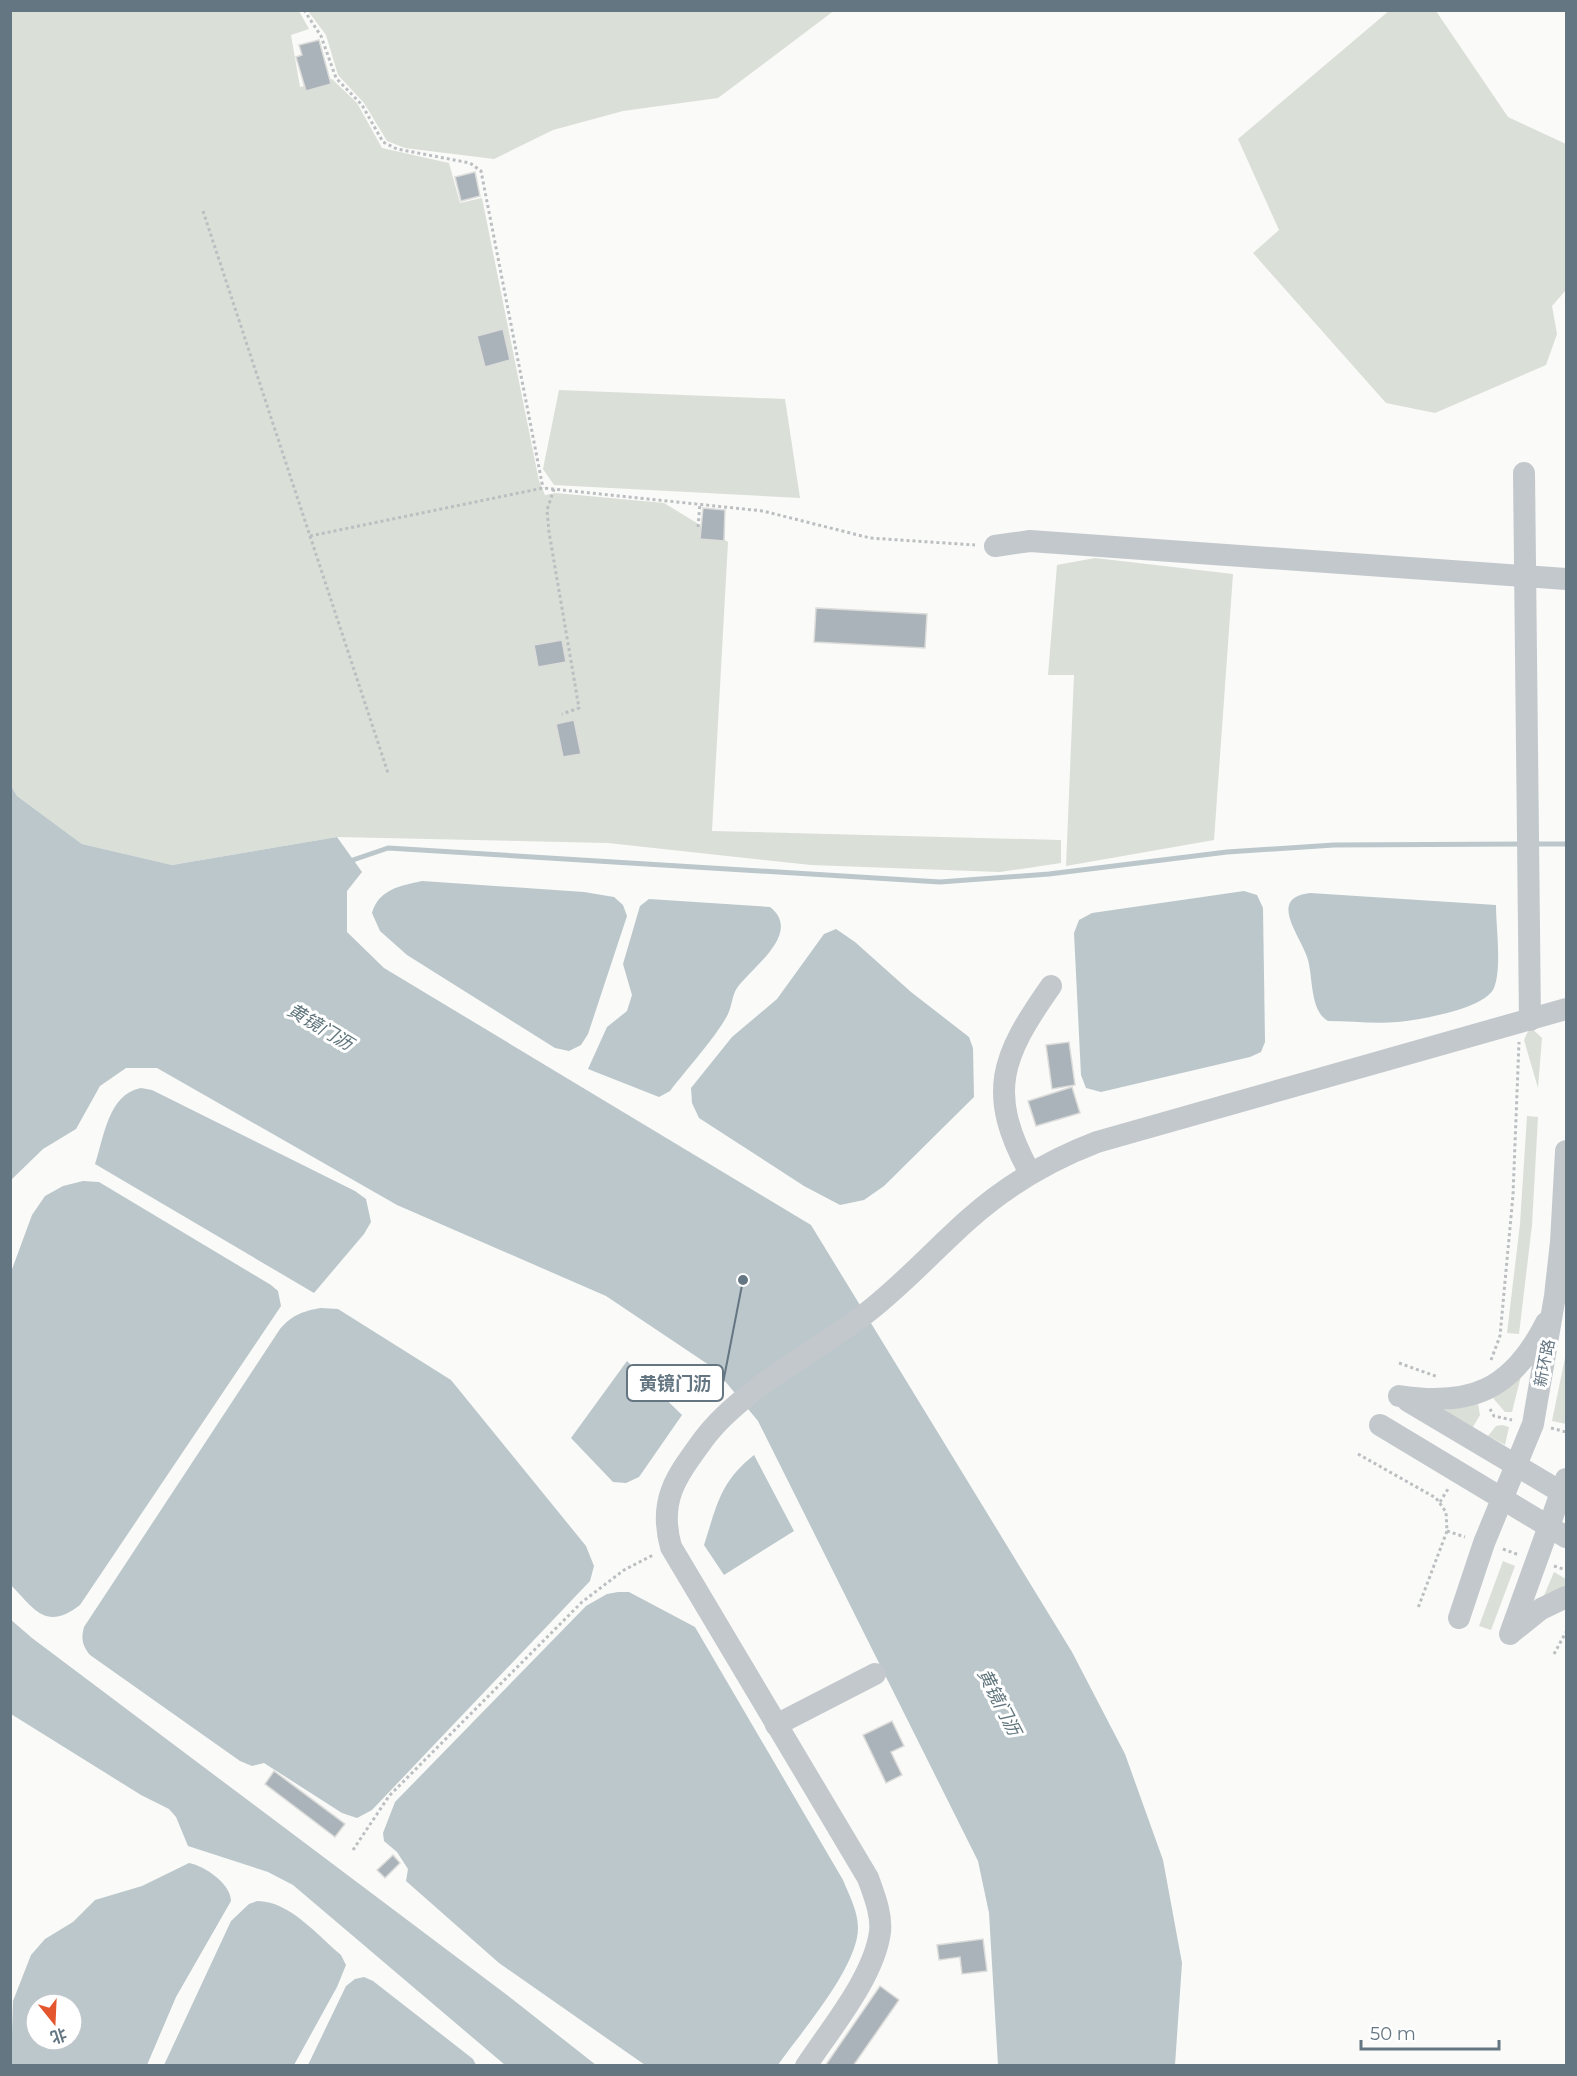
<svg xmlns="http://www.w3.org/2000/svg" width="1577" height="2076" font-family="Montserrat,'Noto Sans SC',sans-serif">
	<rect width="100%" height="100%" fill="#fafaf8"/>
	<!-- green -->
	<g fill="#dadfd7">
		<polygon points="835,10 718,98 623,111 553,130 494,159 405,148 387,141 364,103 338,75 326,35 308,11"/>
		<polygon points="1390,10 1436,11 1508,117 1566,144 1566,290 1552,306 1557,334 1546,365 1435,413 1386,403 1253,253 1279,230 1238,139"/>
		<polygon points="11,11 299,11 309,29 291,35 300,87 332,79 357,103 382,148 449,163 460,203 482,198 539,481 545,495 556,493 664,503 728,542 712,831 1061,840 1061,863 1000,872 811,865 608,843 337,837 172,865 82,844 17,796 11,786"/>
		<polygon points="559,390 785,399 800,498 554,485 543,469"/>
		<polygon points="1095,558 1233,574 1214,840 1066,866 1074,675 1048,675 1057,565"/>
		<polygon points="1530,1027 1542,1038 1538,1088 1524,1040"/>
		<polygon points="1527,1116 1538,1117 1532,1225 1519,1334 1507,1333 1520,1224"/>
		<polygon points="1566,1353 1566,1424 1552,1421"/>
		<polygon points="1521,1376 1512,1412 1505,1412 1493,1398"/>
		<polygon points="1478,1404 1480,1415 1473,1427 1443,1410"/>
		<polygon points="1502,1425 1509,1427 1505,1445 1488,1436 1496,1426"/>
		<polygon points="1503,1561 1515,1566 1491,1630 1479,1626"/>
		<polygon points="1554,1572 1566,1579 1566,1589 1543,1598"/>
	</g>
	<!-- water -->
	<g fill="#bbc7cb" fill-rule="evenodd">
		<polygon points="11,786 17,796 82,844 172,865 337,837 362,872 347,891 347,932 384,968 811,1225 1072,1652 1125,1754 1163,1860 1182,1963 1175,2065 998,2065 989,1913 978,1861 758,1421 715,1369 606,1296 397,1205 157,1068 126,1068 100,1086 76,1129 43,1149 11,1180"/>
		<path d="M422 881 584 892 614 897 623 905 627 916 588 1034 581 1045 569 1051 555 1048 407 955 380 931 372 913C379 889 400 886 422 881Z"/>
		<polygon points="1244,891 1257,895 1263,908 1265,1042 1261,1052 1250,1057 1101,1092 1086,1088 1081,1075 1074,933 1079,920 1092,913"/>
		<path d="M1310 893 1496 905C1496 928 1502 968 1494 988 1485 1009 1419 1020 1397 1022 1375 1024 1350 1021 1328 1021 1310 1011 1313 978 1308 960 1302 937 1266 898 1310 893Z"/>
		<path d="M649 899 770 907C803 933 752 967 737 988 732 995 732 1006 728 1014 717 1036 686 1070 670 1091L659 1097 588 1069 607 1027 627 1011 632 995 623 964 640 906Z"/>
		<polygon points="836,929 855,942 911,992 969,1037 973,1048 974,1097 884,1186 864,1200 840,1205 804,1186 699,1118 692,1103 691,1088 732,1037 777,999 824,934"/>
		<path d="M141 1088 152 1090 355 1191 366 1199 371 1222 364 1234 314 1293 95 1164C104 1138 108 1094 141 1088Z"/>
		<path d="M83 1181 99 1182 271 1285 278 1291 281 1306 80 1605C46 1631 35 1610 11 1585V1272L32 1215 45 1196 63 1186Z"/>
		<path d="M321 1308 338 1309 451 1380 586 1546 594 1566 590 1581 372 1810 357 1818 342 1813 264 1763 252 1766 240 1761 90 1655C82 1645 81 1638 84 1627L280 1329C292 1315 303 1311 321 1308Z"/>
		<polygon points="627,1361 682,1415 639,1477 626,1483 613,1482 571,1438"/>
		<path d="M754 1455 794 1531 724 1575 704 1545C717 1505 720 1482 754 1455Z"/>
		<path d="M618 1592H629L695 1627 843 1880C849 1895 858 1911 858 1928 858 1967 801 2032 778 2065H645L499 1963 406 1881 408 1869 397 1852 384 1841 383 1833 395 1802 586 1606 607 1594Z"/>
		<polygon points="10,1619 32,1638 507,1995 596,2065 505,2065 293,1885 268,1872 188,1846 176,1817 169,1809 141,1795 11,1714"/>
		<path d="M189 1863C205 1866 231 1884 231 1901L176 1997 147 2065H11L13 2001 31 1955 45 1939 73 1922 95 1900 142 1886ZM36 2004H72V2040H36Z"/>
		<path d="M257 1901C290 1901 318 1936 341 1955L346 1965 337 1987 294 2065H164L231 1921 249 1904Z"/>
		<polygon points="364,1977 373,1981 473,2059 476,2065 308,2065 346,1986 355,1979"/>
	</g>
	<g fill="none" stroke-linecap="round" stroke-linejoin="round">
		<!-- stream -->
		<g stroke="#bbc7cb" stroke-width="5">
			<polyline points="1533,844 1566,844"/>
			<polyline points="347,862 388,848 940,882 1049,874 1227,852 1334,845 1523,844"/>
		</g>
	</g>
	<!-- building -->
	<g fill="#aab3b9" stroke="#dcdcda" stroke-width="1.5">
		<polygon points="319,40 331,84 306,91 296,57 302,55 299,45"/>
		<polygon points="475,172 480,196 461,201 455,177"/>
		<polygon points="503,329 510,360 485,367 477,336"/>
		<polygon points="703,508 725,510 724,541 700,539"/>
		<polygon points="816,608 927,614 925,648 814,642"/>
		<polygon points="562,640 566,662 538,667 534,645"/>
		<polygon points="574,720 581,754 563,757 556,724"/>
		<polygon points="1069,1042 1075,1085 1052,1089 1046,1045"/>
		<polygon points="1072,1087 1080,1113 1036,1126 1028,1101"/>
		<polygon points="892,1721 904,1746 891,1752 902,1775 886,1783 863,1735"/>
		<polygon points="274,1771 345,1824 335,1837 265,1784"/>
		<polygon points="393,1855 400,1863 385,1878 377,1870"/>
		<polygon points="983,1939 987,1971 962,1974 960,1957 939,1960 937,1945"/>
		<polygon points="880,1986 899,2000 853,2066 825,2066"/>
	</g>
	<g fill="none" stroke-linecap="round" stroke-linejoin="round">
		<!-- path -->
		<g stroke="#bbbfc2" stroke-width="3" stroke-dasharray="3 3" stroke-linecap="butt">
			<polyline points="304,10 321,36 336,78 362,105 383,142 397,149 470,163 481,171 543,488"/>
			<polyline points="203,211 388,773"/>
			<polyline points="554,489 547,510 549,532 579,708 562,714"/>
			<polyline points="698,527 700,503"/>
			<polyline points="310,536 543,488 763,511 870,538 975,545"/>
			<polyline points="1491,1360 1500,1336 1513,1195 1519,1042"/>
			<polyline points="1399,1363 1438,1377"/>
			<polyline points="1490,1409 1494,1416 1512,1420"/>
			<polyline points="1551,1428 1566,1432"/>
			<polyline points="1358,1454 1436,1498 1446,1512 1447,1531 1418,1608"/>
			<polyline points="1440,1502 1448,1489"/>
			<polyline points="1447,1531 1465,1537"/>
			<polyline points="1503,1549 1519,1555"/>
			<polyline points="1554,1566 1566,1570"/>
			<polyline points="1554,1654 1566,1632"/>
			<polyline points="353,1850 389,1796 582,1602 624,1570 653,1555"/>
		</g>
		<!-- minor -->
		<g stroke="#c3c8cc" stroke-width="22">
			<polyline points="1524,473 1530,1020"/>
			<polyline points="995,546 1030,541 1566,579"/>
			<path d="M1030 1173C986 1093 1001 1057 1051 986"/>
			<path d="M1399 1396C1471 1407 1512 1390 1546 1323"/>
			<polyline points="1408,1401 1566,1495"/>
			<polyline points="1380,1425 1566,1537"/>
			<polyline points="1459,1618 1484,1543 1533,1424 1555,1296 1561,1242 1566,1151"/>
			<polyline points="1511,1633 1541,1609 1566,1597"/>
			<polyline points="1510,1634 1566,1479"/>
			<polyline points="776,1725 875,1674"/>
			<path d="M806 2066C831 2028 874 1977 880 1932 882 1914 874 1895 868 1878L671 1547C658 1500 676 1477 703 1440 740 1390 815 1352 865 1314 902 1286 934 1250 969 1219 1007 1185 1050 1160 1097 1142L1566 1009"/>
		</g>
	</g>
	<g text-anchor="middle" stroke-width="6" stroke-linejoin="round" paint-order="stroke">
		<!-- street labels -->
		<g font-size="16" fill="#657683" stroke="#fff">
			<text transform="translate(1544 1363) rotate(-79)" y="6">新环路</text>
		</g>
		<!-- water labels -->
		<g font-size="18" font-style="italic" fill="#60757c" stroke="#fff">
			<text transform="translate(320 1027) rotate(31)" y="6">黄镜门沥</text>
			<text transform="translate(999 1702) rotate(63)" y="6">黄镜门沥</text>
		</g>
	</g>
	<!-- callouts -->
	<path fill="none" stroke="#657683" stroke-width="2" d="M743 1280L723 1383"/>
	<circle fill="#657683" stroke="#fff" stroke-width="2" cx="743" cy="1280" r="6"/>
	<rect fill="#fff" stroke="#657683" stroke-width="2" x="627" y="1365" width="96" height="36" rx="6"/>
	<g font-size="18" text-anchor="middle" font-weight="bold" fill="#657683">
		<text x="675" y="1390">黄镜门沥</text>
	</g>
	<!-- border -->
	<rect width="1577" height="2076" fill="none" stroke="#657683" stroke-width="24"/>
	<!-- north arrow -->
	<g transform="translate(54 2022) rotate(162)"><circle r="28" fill="#ffffff" stroke="#c1c8cd" stroke-width="1.5"/>
	<path d="M0-4.5L10 22L0 15L-10 22Z" fill="#e4572e"/>
	<text y="-9" font-size="16" font-weight="bold" text-anchor="middle" fill="#657683">北</text>
	</g>
	<!-- scale -->
	<path d="M1361 2040v9h138v-9" fill="none" stroke="#657683" stroke-width="3"/>
	<text x="1370" y="2040" font-size="18" fill="#657683" stroke="#ffffff" stroke-width="4.5" paint-order="stroke">50 m</text>
</svg>
